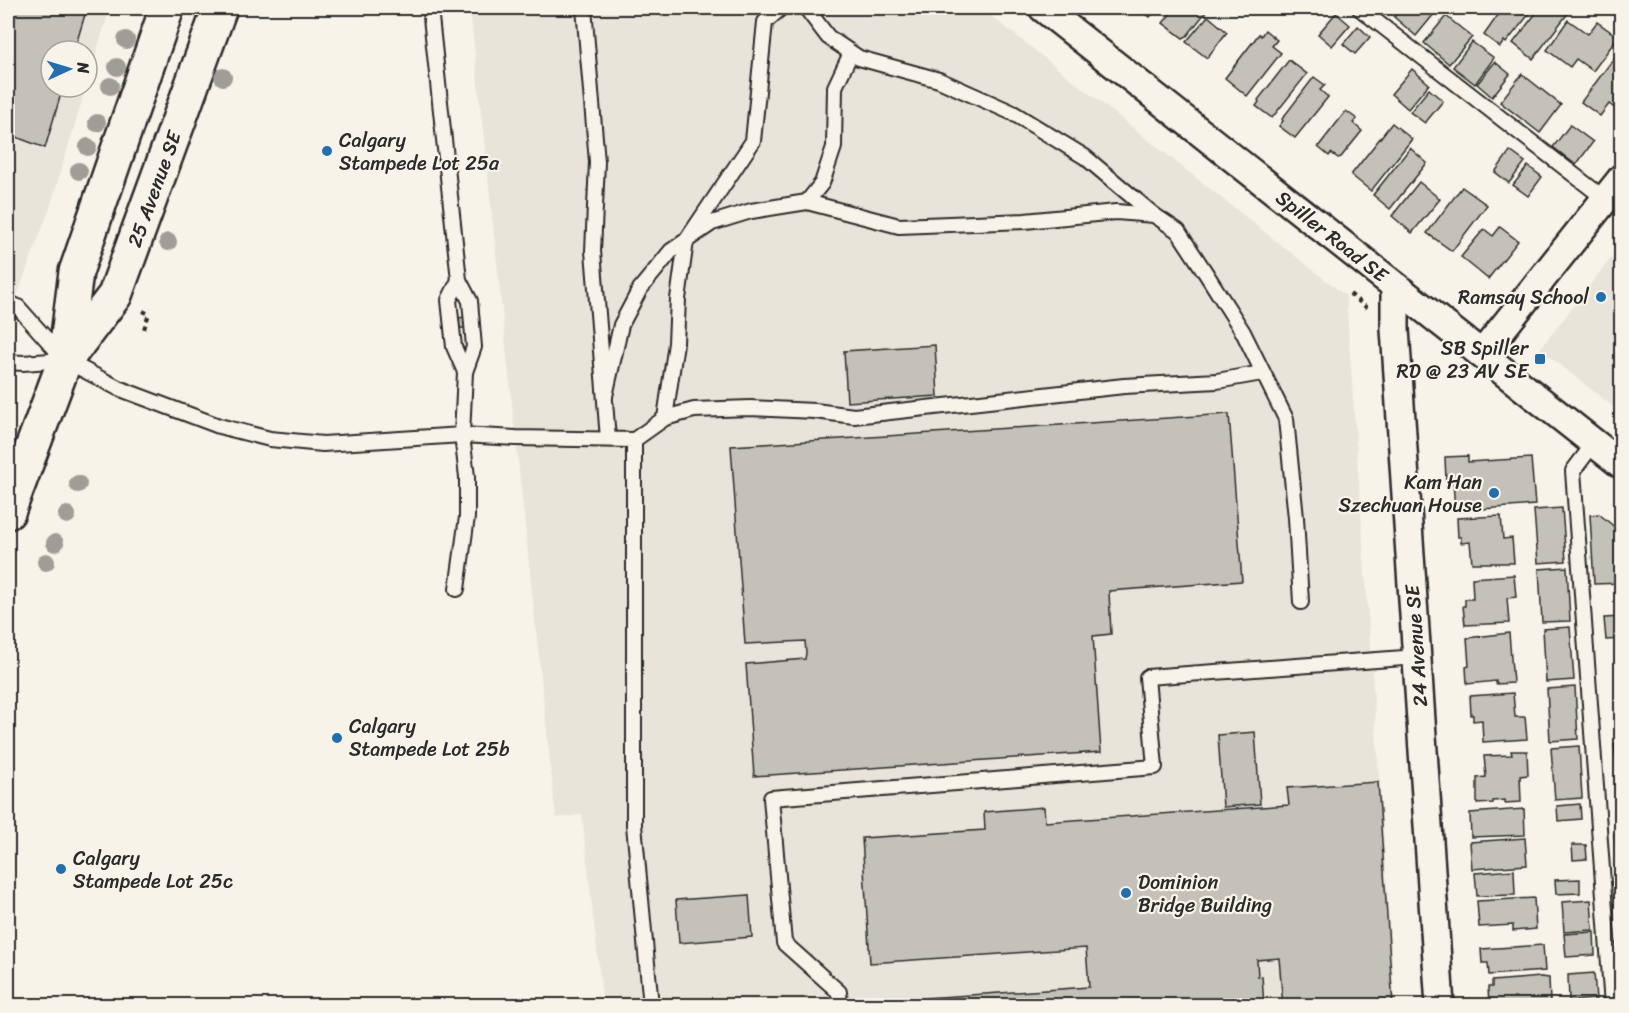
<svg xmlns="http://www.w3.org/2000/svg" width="1629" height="1013" font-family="Sriracha,sans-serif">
	<rect width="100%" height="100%" fill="#f7f3e8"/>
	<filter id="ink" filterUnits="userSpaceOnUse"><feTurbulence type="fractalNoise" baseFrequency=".0167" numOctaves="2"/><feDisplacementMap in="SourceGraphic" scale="12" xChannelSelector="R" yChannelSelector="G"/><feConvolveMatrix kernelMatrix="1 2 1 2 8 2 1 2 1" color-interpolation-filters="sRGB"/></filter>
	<g filter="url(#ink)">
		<!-- built -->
		<g fill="#e8e4da">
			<polygon points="8,8 110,8 87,83 87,51 51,51 51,87 86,87 49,210 8,320"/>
			<polygon points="470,8 981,8 1346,296 1395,1005 603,1005 582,815 556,818"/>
			<polygon points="1621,245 1621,413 1540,349"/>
		</g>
		<!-- building -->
		<g fill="#c4c1b9" stroke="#2b2b2b" stroke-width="1.5">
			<polygon points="8,8 87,8 74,51 51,51 51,87 63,87 45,148 8,134"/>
			<polygon points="1138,8 1157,8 1150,17"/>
			<polygon points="1175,8 1209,8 1187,36 1183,38 1163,23"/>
			<polygon points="1401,8 1439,8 1416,36 1394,17"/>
			<polygon points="1503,8 1534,8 1506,43 1504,41 1500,47 1484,35"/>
			<polygon points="1540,8 1572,8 1533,59 1513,43"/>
			<polygon points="1336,13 1350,25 1332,46 1318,34"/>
			<polygon points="1208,16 1227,32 1207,58 1186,42"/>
			<polygon points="1446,16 1472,37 1449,64 1424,43"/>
			<polygon points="1568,20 1588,34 1597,22 1618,37 1593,71 1576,59 1570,67 1547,50"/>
			<polygon points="1358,26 1370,37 1355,54 1343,44"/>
			<polygon points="1265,30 1277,40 1272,46 1281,53 1247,96 1225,78 1259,34 1261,36"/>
			<polygon points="1472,42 1494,58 1475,84 1453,67"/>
			<polygon points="1621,49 1622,110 1620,112 1609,104 1600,116 1581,102"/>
			<polygon points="1289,60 1307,74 1272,118 1256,106 1259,102 1258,100"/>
			<polygon points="1495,62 1510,74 1492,97 1477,84"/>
			<polygon points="1412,69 1429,84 1408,109 1391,94"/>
			<polygon points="1522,74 1561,105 1540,133 1500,102"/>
			<polygon points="1314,77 1325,85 1320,90 1328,97 1295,138 1279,126 1283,121 1282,119"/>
			<polygon points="1429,89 1443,101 1425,123 1410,112"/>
			<polygon points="1346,111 1357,119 1353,123 1362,131 1341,157 1338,158 1331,153 1329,156 1318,147"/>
			<polygon points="1392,123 1412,139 1371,191 1351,175"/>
			<polygon points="1570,125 1593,142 1576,165 1553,147"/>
			<polygon points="1410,148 1427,163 1390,209 1373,195"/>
			<polygon points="1510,151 1525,162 1509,183 1495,172"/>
			<polygon points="1528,166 1542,177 1528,196 1513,185"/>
			<polygon points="1419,182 1440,199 1412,233 1392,216"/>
			<polygon points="1462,187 1487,205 1452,251 1427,233"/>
			<polygon points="1500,227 1518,241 1488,279 1461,257 1484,229 1493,236"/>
			<polygon points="464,317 465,328 459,328 458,318"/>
			<polygon points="935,345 938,396 847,402 844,351"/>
			<polygon points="1229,414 1242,581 1109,591 1111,634 1093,636 1101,752 754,776 746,664 805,659 806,653 805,641 745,644 731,446"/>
			<polygon points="1468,456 1468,462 1531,458 1535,505 1455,511 1453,481 1446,481 1445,457"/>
			<polygon points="1562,508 1566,561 1538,563 1534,510"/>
			<polygon points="1599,514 1622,533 1622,583 1594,584 1590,515"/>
			<polygon points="1501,516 1503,539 1512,538 1514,563 1472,563 1470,542 1461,543 1461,537 1458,537 1457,518"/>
			<polygon points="1567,567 1570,621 1542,622 1539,569"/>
			<polygon points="1514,575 1516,597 1507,598 1509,623 1465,625 1463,606 1465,606 1465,599 1473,599 1472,578"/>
			<polygon points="1622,617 1622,639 1606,640 1604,618"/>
			<polygon points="1570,627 1574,680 1546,682 1543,629"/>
			<polygon points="1509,633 1513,683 1496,684 1496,681 1467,684 1466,667 1469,666 1467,638"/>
			<polygon points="1575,687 1578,739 1550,741 1547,689"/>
			<polygon points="1513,693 1515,717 1525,717 1527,739 1483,742 1482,720 1473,721 1473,715 1471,715 1470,696"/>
			<polygon points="1255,732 1260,804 1223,807 1218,735"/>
			<polygon points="1622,743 1622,761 1616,762 1614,744"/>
			<polygon points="1579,746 1582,798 1555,800 1551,748"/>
			<polygon points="1511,751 1527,751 1528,775 1520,776 1521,802 1505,803 1505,800 1493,801 1493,803 1477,804 1477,778 1486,777 1484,756 1512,755"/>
			<polygon points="1378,782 1393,1006 1283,1006 1279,958 1257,960 1258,977 1262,976 1264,1006 927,1006 926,998 1089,987 1086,948 870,963 862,838 985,830 984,812 1044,807 1045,822 1289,805 1287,788"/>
			<polygon points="1580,804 1581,819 1558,821 1557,806"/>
			<polygon points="1524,809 1525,835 1471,837 1470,813"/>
			<polygon points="1616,810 1622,810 1622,829 1618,829"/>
			<polygon points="1614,834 1622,834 1622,884 1618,885"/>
			<polygon points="1525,838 1527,865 1472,869 1470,842"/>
			<polygon points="1572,845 1586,845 1587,859 1573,860"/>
			<polygon points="1514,870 1515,895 1477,896 1475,873"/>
			<polygon points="1580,879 1580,893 1556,894 1555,880"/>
			<polygon points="749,895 752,937 679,943 676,900"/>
			<polygon points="1534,898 1536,929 1513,931 1513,925 1479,927 1477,901"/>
			<polygon points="1591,900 1593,930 1564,932 1562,902"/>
			<polygon points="1594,932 1595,955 1566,957 1564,934"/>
			<polygon points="1543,945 1545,971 1489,975 1488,963 1482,963 1481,949"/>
			<polygon points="1594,973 1596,999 1569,1001 1568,975"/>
			<polygon points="1541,977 1549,978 1550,1002 1489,1006 1488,987 1492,987 1492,981"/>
		</g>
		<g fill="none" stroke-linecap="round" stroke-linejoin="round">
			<defs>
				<g id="service">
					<polyline points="584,8 597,162 593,251 608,439"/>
					<polyline points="806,8 828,37 859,58 939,80 1013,113 1085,157 1154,215"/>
					<polyline points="1359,8 1605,199"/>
					<polyline points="807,202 822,183 834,147 835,87 851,53"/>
					<polyline points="459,280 449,300 454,347 465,372"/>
					<polyline points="8,302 18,307 65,360 118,388 219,426 270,439 323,444 462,435 465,372 474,347 470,301 459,280 430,8"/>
					<polyline points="8,362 23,363 63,360"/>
					<polyline points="605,396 621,325 640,289 671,251 712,223 751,211 807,202 899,226 1025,221 1116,212 1154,215 1178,231 1205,272 1243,332 1286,419 1296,518 1301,602"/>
					<polyline points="665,418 676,343 678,299 686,241 753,141 765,22 781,8"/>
					<polyline points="634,440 665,418 694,410 750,408 815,411 854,416 1124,386 1217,381 1262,373"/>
					<polyline points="1594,443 1573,471 1612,1006"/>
					<polyline points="457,589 467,517 467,477 462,435 516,438 634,440 634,825 651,1006"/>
					<polyline points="840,1006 839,992 784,943 771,798 1155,767 1147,677 1417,657"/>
				</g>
				<g id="minor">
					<polyline points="1043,8 1622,465"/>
					<polyline points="1395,286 1395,329 1440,1006"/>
					<polyline points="1482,354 1622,178"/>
				</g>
				<g id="tertiary">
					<polyline points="67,358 115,295 220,8"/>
					<polyline points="8,512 65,360 76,272 167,8"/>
				</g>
			</defs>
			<!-- service casing -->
			<use href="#service" stroke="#2b2b2b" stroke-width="18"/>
			<!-- minor casing -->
			<use href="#minor" stroke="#2b2b2b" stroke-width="32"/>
			<!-- tertiary casing -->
			<use href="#tertiary" stroke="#2b2b2b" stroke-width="38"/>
			<!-- path -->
			<g stroke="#2b2b2b" stroke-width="4" stroke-dasharray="4.5 4.5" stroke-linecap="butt">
				<polyline points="1350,294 1367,308"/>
				<polyline points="143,311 149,314 144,329"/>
			</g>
			<!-- service -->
			<use href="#service" stroke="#f7f3e8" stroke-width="14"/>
			<!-- minor -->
			<use href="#minor" stroke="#f7f3e8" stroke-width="27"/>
			<!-- tertiary -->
			<use href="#tertiary" stroke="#f7f3e8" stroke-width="33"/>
		</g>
		<!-- trees -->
		<g fill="#9f9d96">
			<circle cx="126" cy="40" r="9"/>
			<circle cx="117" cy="67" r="9"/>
			<circle cx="223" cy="77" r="9"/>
			<circle cx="110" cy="86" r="9"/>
			<circle cx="97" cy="123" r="9"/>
			<circle cx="88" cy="147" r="9"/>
			<circle cx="79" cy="171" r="9"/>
			<circle cx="168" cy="242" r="9"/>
			<circle cx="78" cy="484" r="9"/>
			<circle cx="67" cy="515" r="9"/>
			<circle cx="55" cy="543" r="9"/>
			<circle cx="46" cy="562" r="9"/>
		</g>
	</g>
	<!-- markers -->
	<g fill="#1f6fb2" stroke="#f7f3e8" stroke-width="2">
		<circle cx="327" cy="151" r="6"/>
		<circle cx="1601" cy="297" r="6"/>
		<rect x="1534" y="353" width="12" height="12" rx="3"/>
		<circle cx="1494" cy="493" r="6"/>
		<circle cx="337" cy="738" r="6"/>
		<circle cx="61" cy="869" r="6"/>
		<circle cx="1126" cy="893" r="6"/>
	</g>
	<g text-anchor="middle" stroke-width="4.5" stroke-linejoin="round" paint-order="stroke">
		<!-- poi labels -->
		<g font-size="20" fill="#2b2b2b" stroke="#f7f3e8" text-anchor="start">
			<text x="339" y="147">Calgary<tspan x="339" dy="23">Stampede Lot 25a</tspan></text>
			<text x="1589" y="304" text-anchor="end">Ramsay School</text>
			<text x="1528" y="355" text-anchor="end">SB Spiller<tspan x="1528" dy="23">RD @ 23 AV SE</tspan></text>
			<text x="1482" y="489" text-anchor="end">Kam Han<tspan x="1482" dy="23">Szechuan House</tspan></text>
			<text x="349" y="733">Calgary<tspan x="349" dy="23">Stampede Lot 25b</tspan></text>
			<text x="73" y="865">Calgary<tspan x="73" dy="23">Stampede Lot 25c</tspan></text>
			<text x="1138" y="889">Dominion<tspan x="1138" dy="23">Bridge Building</tspan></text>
		</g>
		<!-- street labels -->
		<g font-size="20" fill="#2b2b2b" stroke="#f7f3e8">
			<text transform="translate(154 189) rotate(-70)" y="7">25 Avenue SE</text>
			<text transform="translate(1332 236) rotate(38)" y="7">Spiller Road SE</text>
			<text transform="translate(1416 646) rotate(-94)" y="7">24 Avenue SE</text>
		</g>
	</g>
	<!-- margin -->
	<rect width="1629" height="1013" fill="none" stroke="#f7f3e8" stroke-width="30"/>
	<rect x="15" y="15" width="1599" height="983" fill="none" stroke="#2b2b2b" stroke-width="2" filter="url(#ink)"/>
	<!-- north arrow -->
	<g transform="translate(69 69) rotate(86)"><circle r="28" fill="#f7f3e8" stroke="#a5a39c" stroke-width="1.5"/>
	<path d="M0-4.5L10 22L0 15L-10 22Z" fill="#1f6fb2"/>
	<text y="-9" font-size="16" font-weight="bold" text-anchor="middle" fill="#2b2b2b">N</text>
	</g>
</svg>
